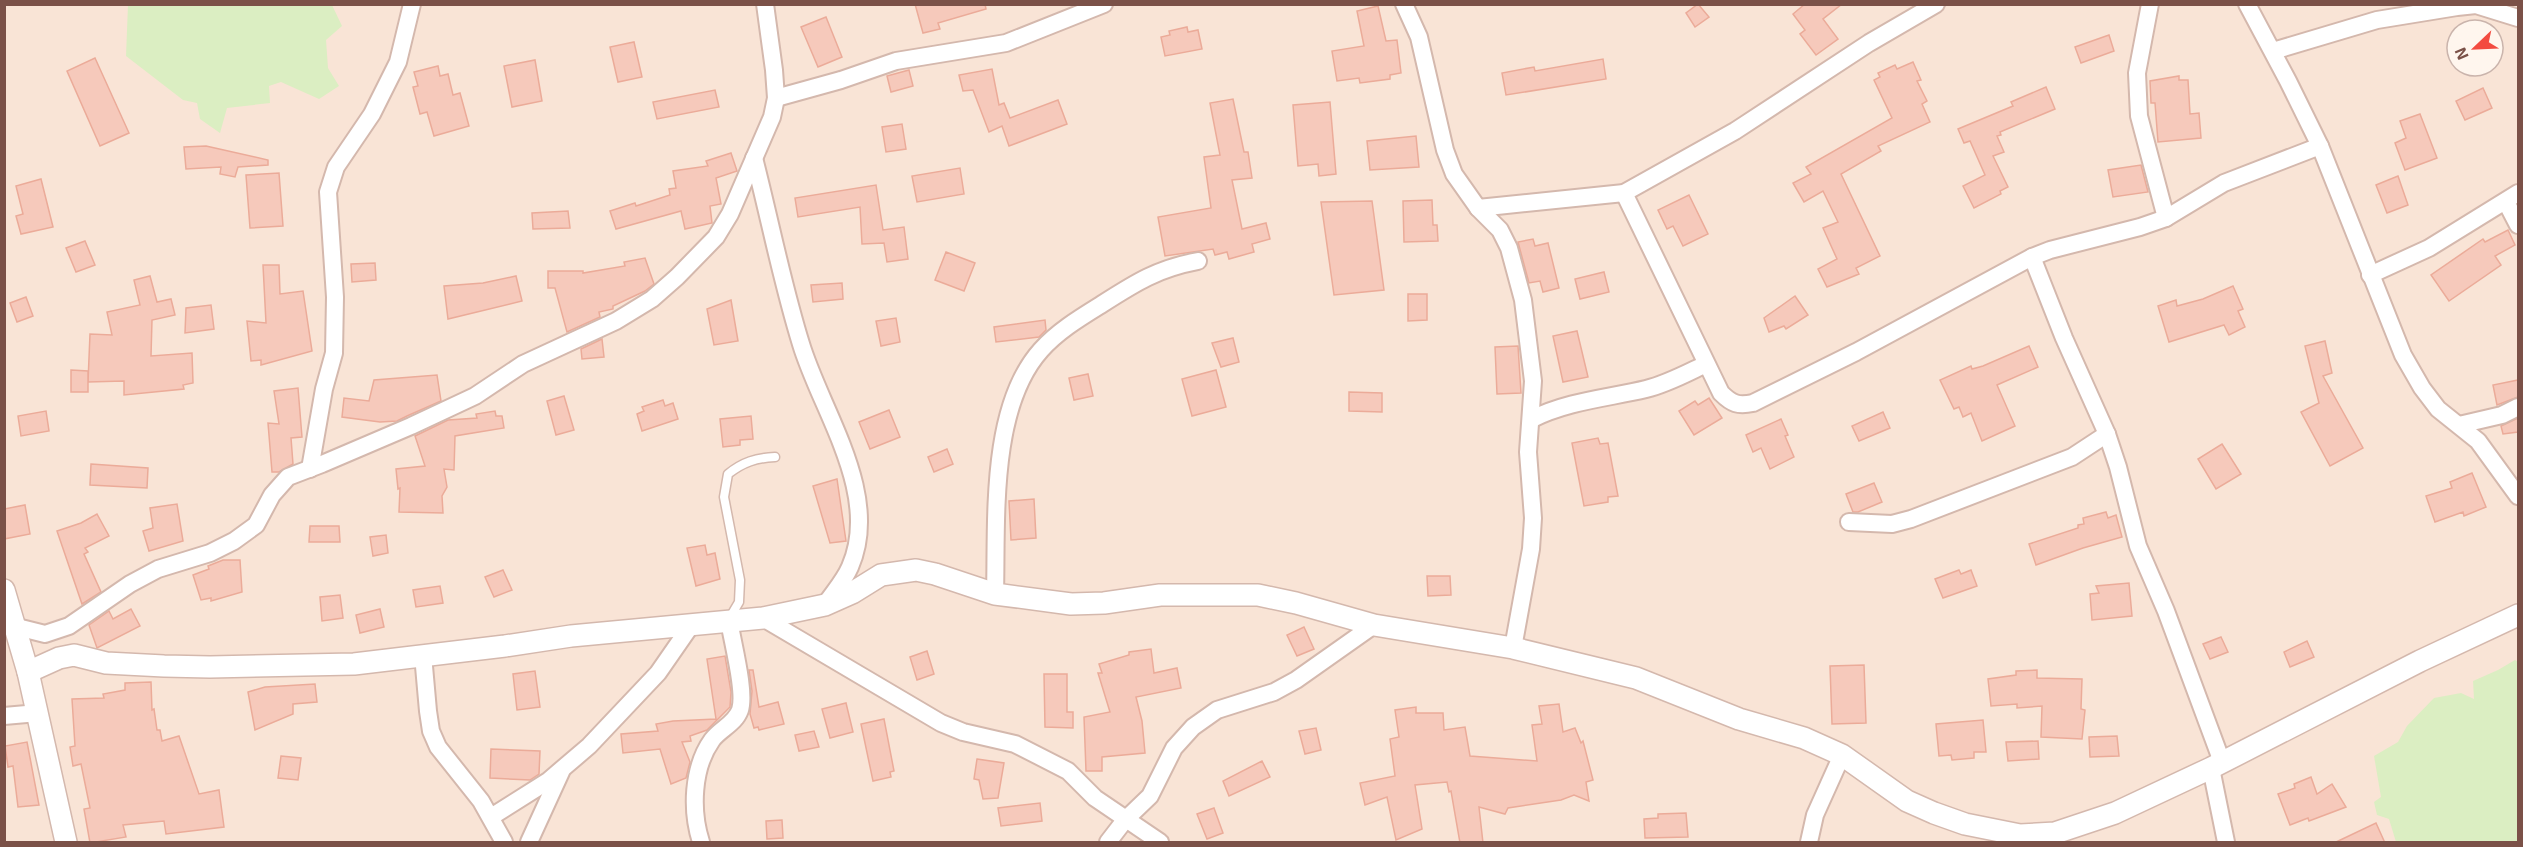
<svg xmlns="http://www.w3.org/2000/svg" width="2523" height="847" font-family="'Exo 2',sans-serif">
	<rect width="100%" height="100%" fill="#fef1e6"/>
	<!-- residential -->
	<path fill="#f9e4d6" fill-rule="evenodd" d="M5 5H2518V842H5ZM2457 30H2493V66H2457Z"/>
	<!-- green -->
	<g fill="#dbeec2">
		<polygon points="128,5 332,5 342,26 326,40 328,68 339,86 319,99 281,82 269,86 270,103 227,108 220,133 200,119 197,103 183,100 126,56"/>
		<polygon points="2515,660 2518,662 2518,842 2396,842 2389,819 2377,815 2374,802 2381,797 2374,756 2398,742 2407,726 2434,698 2461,693 2474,699 2473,681 2498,670"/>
	</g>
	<!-- building -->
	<g fill="#f6c9bb" stroke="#ebab99" stroke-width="1.5">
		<polygon points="915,4 985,4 986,9 938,23 940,29 923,33"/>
		<polygon points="1698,4 1709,17 1695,27 1686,13"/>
		<polygon points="1805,4 1842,4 1823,19 1838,39 1816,55 1800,34 1805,30 1793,14"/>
		<polygon points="1378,6 1386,41 1397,40 1401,73 1390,75 1390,79 1360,83 1359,78 1337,81 1332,51 1364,46 1357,11"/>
		<polygon points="826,17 842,57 818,67 801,27"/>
		<polygon points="1187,27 1188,32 1198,30 1202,49 1165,56 1161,37 1170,35 1169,31"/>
		<polygon points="2109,35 2114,51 2081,63 2075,47"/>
		<polygon points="634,42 642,77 618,82 610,47"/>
		<polygon points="95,58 129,133 100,146 67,71"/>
		<polygon points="1603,59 1606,79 1506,95 1502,73 1534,67 1535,71"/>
		<polygon points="535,60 542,101 512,107 504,66"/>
		<polygon points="1913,62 1921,80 1917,81 1927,101 1922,104 1930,122 1878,146 1881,151 1841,174 1880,256 1856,268 1859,274 1827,287 1818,269 1837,259 1823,228 1838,222 1823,191 1804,202 1793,183 1811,174 1806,167 1892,118 1874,80 1880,77 1878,73 1895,65 1897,69"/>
		<polygon points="438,66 440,76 448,74 453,95 460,93 469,126 434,136 427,112 420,114 413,87 418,86 414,72"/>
		<polygon points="992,69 999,105 1004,103 1010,118 1058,100 1067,124 1009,146 1002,126 989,132 973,90 963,91 959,75"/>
		<polygon points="909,70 913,86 891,92 887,76"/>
		<polygon points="2179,76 2179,80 2188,80 2190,114 2199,113 2201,138 2158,142 2155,103 2151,103 2150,81"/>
		<polygon points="2046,87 2055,109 2000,132 2001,135 1997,136 2004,152 1993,156 2008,187 2000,191 2001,194 1974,208 1963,186 1985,175 1970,141 1964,143 1958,129 2013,106 2011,102"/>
		<polygon points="2483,88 2492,108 2465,120 2456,101"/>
		<polygon points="715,90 719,107 657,119 653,102"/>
		<polygon points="1233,99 1244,152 1248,152 1252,178 1232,180 1242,229 1266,223 1270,239 1252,244 1254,252 1229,259 1227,252 1215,255 1213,249 1165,256 1158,217 1211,208 1204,157 1220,155 1210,103"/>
		<polygon points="1330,102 1336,174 1319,176 1318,164 1298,166 1293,105"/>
		<polygon points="2420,114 2437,158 2405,170 2395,143 2406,138 2400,121"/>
		<polygon points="902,124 906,149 886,152 882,127"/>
		<polygon points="1416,136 1419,167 1370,170 1367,141"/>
		<polygon points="206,146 268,160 268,165 238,167 235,177 220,174 221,167 186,169 184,147"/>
		<polygon points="731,153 737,171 716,178 721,204 710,206 712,223 685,229 681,211 616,229 610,211 635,203 636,206 670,195 669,189 676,188 673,171 708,166 706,161"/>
		<polygon points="2141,165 2148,192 2113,197 2108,170"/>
		<polygon points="960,168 964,194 917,202 912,176"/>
		<polygon points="279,173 283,226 250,228 246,175"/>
		<polygon points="2398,176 2408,205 2387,213 2376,185"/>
		<polygon points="41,179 53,227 21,234 16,216 23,214 16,186"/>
		<polygon points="876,185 883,230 904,227 908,259 887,262 884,243 862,244 860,207 798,217 795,198"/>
		<polygon points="1689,195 1708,234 1683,246 1673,226 1667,229 1658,210"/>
		<polygon points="1432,200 1433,225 1437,225 1438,241 1404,242 1403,201"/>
		<polygon points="1372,201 1384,290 1334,295 1321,202"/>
		<polygon points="568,211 570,228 533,229 532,213"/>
		<polygon points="2508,230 2515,245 2495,256 2501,265 2449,301 2431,275 2483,239 2485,242"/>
		<polygon points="1533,239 1535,246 1548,243 1559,288 1543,292 1540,281 1529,283 1518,242"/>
		<polygon points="85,241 95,265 76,272 66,248"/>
		<polygon points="946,252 975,263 964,291 935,280"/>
		<polygon points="645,258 654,284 645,291 613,306 613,309 599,312 600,317 567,332 555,288 548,288 548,271 583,271 583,273 625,266 624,262"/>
		<polygon points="375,263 376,280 352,282 351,264"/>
		<polygon points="263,265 279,265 280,294 303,291 312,351 261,365 261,360 251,361 247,321 266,323"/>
		<polygon points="1604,272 1609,292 1580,299 1575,279"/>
		<polygon points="150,276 157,302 171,299 175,315 152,320 151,356 192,353 193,383 183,385 184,389 124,395 124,381 88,382 90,334 112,335 107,312 140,305 134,280"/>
		<polygon points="516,276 522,301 448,319 444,286 483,283"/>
		<polygon points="842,283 843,299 813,302 811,285"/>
		<polygon points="2233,286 2243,309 2238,311 2245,327 2229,335 2224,325 2169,342 2158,306 2176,300 2177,306 2203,299"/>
		<polygon points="1408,294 1427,294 1427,320 1408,321"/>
		<polygon points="1795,296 1808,315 1786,329 1784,326 1769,332 1764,318"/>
		<polygon points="26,297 33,316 17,322 10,303"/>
		<polygon points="731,300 738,341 714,345 707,309"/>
		<polygon points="211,305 214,329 185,333 186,308"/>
		<polygon points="896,318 900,342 881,346 876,321"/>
		<polygon points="1045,320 1046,330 1039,337 996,342 994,327"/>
		<polygon points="1577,331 1588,377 1563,382 1553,336"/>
		<polygon points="1233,338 1239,362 1221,367 1212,343"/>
		<polygon points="602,339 604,357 582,359 581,349"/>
		<polygon points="2325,341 2332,373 2323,376 2363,448 2330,466 2301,412 2319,403 2305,346"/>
		<polygon points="1518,346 1521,393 1497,394 1495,347"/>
		<polygon points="2029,346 2038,367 1997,385 2015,426 1982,441 1971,413 1963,417 1959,407 1954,409 1940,380 1971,366 1972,369 1983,366"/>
		<polygon points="71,370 88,371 88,392 71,392"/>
		<polygon points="1216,370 1226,407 1192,416 1182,379"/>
		<polygon points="1088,374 1093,396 1074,400 1069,378"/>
		<polygon points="437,375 441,401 407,416 397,421 380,422 342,417 344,398 369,401 374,380"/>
		<polygon points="2518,380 2518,397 2497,405 2493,385"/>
		<polygon points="298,388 302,437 291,438 293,464 279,472 272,472 268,423 279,424 274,391"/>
		<polygon points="1349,392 1382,393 1382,412 1349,411"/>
		<polygon points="564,396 574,430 556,435 547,401"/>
		<polygon points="1709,398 1722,418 1694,435 1679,411 1695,401 1698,405"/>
		<polygon points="663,400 665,406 673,403 678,419 642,431 637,414 644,411 642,407"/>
		<polygon points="889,410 900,437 870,449 859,422"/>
		<polygon points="46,411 49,431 21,436 18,416"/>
		<polygon points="495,411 496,416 502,416 504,428 455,436 454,470 444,469 447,487 442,496 443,513 399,512 400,488 398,489 396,469 425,466 415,436 448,420 477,418 476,414"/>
		<polygon points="1883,412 1890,428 1859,441 1852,426"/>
		<polygon points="751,416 753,439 740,440 740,445 723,447 720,419"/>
		<polygon points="2518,418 2518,432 2503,434 2501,426"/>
		<polygon points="1781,419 1788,435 1785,436 1794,457 1770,469 1761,448 1753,452 1746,435"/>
		<polygon points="1598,438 1600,444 1608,443 1618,496 1608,497 1608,502 1584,506 1572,443"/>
		<polygon points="2222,444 2241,474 2216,489 2198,459"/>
		<polygon points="947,449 953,464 934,472 928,457"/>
		<polygon points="91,464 148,468 147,488 90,485"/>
		<polygon points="2472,473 2486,507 2464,516 2463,512 2435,522 2426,496 2452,488 2450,482"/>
		<polygon points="837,479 846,541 830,543 813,486"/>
		<polygon points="1874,483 1882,502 1858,512 1853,512 1846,494"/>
		<polygon points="1034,499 1036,538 1011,540 1009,501"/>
		<polygon points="177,504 183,541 149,551 143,531 153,528 150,508"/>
		<polygon points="25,505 30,534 4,539 4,509"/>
		<polygon points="2106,512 2108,518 2116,515 2122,537 2083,548 2036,565 2029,544 2078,528 2078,525 2084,524 2083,518"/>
		<polygon points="97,514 109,536 85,548 88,552 84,554 101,592 82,604 57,531 81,523"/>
		<polygon points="310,526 339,526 340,542 309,542"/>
		<polygon points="386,535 388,553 373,556 370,537"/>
		<polygon points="705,545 707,555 715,553 720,579 696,586 687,548"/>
		<polygon points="223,560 240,560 242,592 211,601 211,598 201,600 193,575 209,569 208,566"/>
		<polygon points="503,570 512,590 494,597 485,577"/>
		<polygon points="1959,570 1961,574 1971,570 1977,586 1943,598 1935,579"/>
		<polygon points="1427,576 1450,576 1451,595 1428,596"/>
		<polygon points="2129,583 2132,616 2092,620 2090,594 2099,593 2096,586"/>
		<polygon points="440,586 443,603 416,607 413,590"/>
		<polygon points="340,595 343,618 322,621 320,597"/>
		<polygon points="131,609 140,626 97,648 89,625 109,611 113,619"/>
		<polygon points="380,609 384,627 360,633 356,615"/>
		<polygon points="1304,627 1314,649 1297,656 1287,635"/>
		<polygon points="2221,637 2228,652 2210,659 2203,644"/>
		<polygon points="2307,641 2314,657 2290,667 2284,652"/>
		<polygon points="1151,649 1154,673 1177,668 1181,688 1136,697 1142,721 1145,753 1102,757 1102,771 1086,771 1084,717 1110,712 1098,673 1102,673 1099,664 1129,655 1129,652"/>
		<polygon points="927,651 934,674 917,680 910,657"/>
		<polygon points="725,656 731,692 730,707 707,730 690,736 691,741 682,742 690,762 686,778 671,784 660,749 623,753 621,734 658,731 656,724 673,721 716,719 707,659"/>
		<polygon points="1864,665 1866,723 1832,724 1830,666"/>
		<polygon points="749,670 753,670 759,707 778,702 784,724 759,730 758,727 754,728 750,714 752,691"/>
		<polygon points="2037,670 2037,678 2082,679 2081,709 2085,710 2082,739 2041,737 2042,706 2017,708 2017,704 1991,706 1988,679 2016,675 2016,671"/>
		<polygon points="535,671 540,707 517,710 513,674"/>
		<polygon points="1044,674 1067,674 1067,712 1073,712 1073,728 1045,727"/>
		<polygon points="151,682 152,710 154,709 157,730 160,730 162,741 179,736 199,794 219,790 224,827 166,834 164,821 123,825 126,837 90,843 84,809 90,808 81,764 73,766 70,747 75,746 72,699 104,698 103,694 125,690 125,683"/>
		<polygon points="315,684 317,702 293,704 293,714 255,730 248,692 265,687"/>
		<polygon points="846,703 853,732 830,738 822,709"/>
		<polygon points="1559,704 1563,732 1575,728 1581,743 1583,741 1593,780 1586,782 1589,801 1574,795 1561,800 1508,808 1505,814 1479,807 1483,843 1460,843 1451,791 1449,792 1447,782 1415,785 1422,829 1396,840 1387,797 1365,805 1360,783 1395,776 1390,739 1399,737 1395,710 1416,707 1416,713 1443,713 1444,730 1465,727 1470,756 1537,761 1532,725 1542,724 1539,706"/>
		<polygon points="884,719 894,771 890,772 891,777 873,781 861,724"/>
		<polygon points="1983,720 1986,752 1974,752 1974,758 1952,760 1951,755 1939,756 1936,724"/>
		<polygon points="1316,728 1321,750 1305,754 1299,731"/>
		<polygon points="814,731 819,747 799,751 795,735"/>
		<polygon points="2117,736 2119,756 2090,757 2089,737"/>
		<polygon points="2038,741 2039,759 2008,761 2006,742"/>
		<polygon points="27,742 39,805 18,807 13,766 8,767 5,746"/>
		<polygon points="491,749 540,751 539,774 530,780 490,778"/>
		<polygon points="281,756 301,758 298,780 278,778"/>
		<polygon points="977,759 1004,763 998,798 983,799 979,780 974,779"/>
		<polygon points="1262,761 1270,777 1229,796 1223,781"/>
		<polygon points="2311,777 2317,794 2332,784 2346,807 2309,821 2308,818 2290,825 2278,794 2295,788 2294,784"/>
		<polygon points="1040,803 1042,821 1001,826 998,808"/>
		<polygon points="1214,808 1223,833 1207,839 1197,814"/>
		<polygon points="1686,813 1688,837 1645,838 1644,819 1658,818 1658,814"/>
		<polygon points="782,820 783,838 767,839 766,821"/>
		<polygon points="2376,823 2385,843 2334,843"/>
	</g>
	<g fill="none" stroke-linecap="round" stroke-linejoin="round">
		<defs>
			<path id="service" d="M729 619 739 602 740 580 724 497 728 474C743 462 756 458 775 457"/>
			<g id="minor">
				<polyline points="1404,4 1419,37 1445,150 1454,174 1478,208 1500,230 1509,248 1523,300 1533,381 1528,452 1533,518 1531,549 1513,648"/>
				<polyline points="2150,4 2137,73 2139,116 2166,218"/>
				<polyline points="2247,4 2288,81 2320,146 2403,355 2422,388 2438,409 2478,441 2518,496"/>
				<polyline points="2273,51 2377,20 2457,7 2476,5 2518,18"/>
				<polyline points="776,98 841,80 896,61 1006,43 1104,4"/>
				<path d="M754 158C770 220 782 283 801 344 821 411 882 494 850 567 844 581 833 593 825 605"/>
				<path d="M1624 193 1721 393C1732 404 1738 406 1753 403L1856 352 2032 257 2050 250 2140 227 2166 218 2224 183 2320 146"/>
				<polyline points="2506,202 2518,225"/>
				<polyline points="1478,208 1624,193 1735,131 1869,43 1936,4"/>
				<polyline points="2032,257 2064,338 2107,434 2118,467 2138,546 2166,611 2222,762"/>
				<polyline points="2370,275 2429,248 2518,193"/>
				<path d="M1532 419C1568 401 1608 398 1646 389 1667 384 1687 373 1706 364"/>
				<polyline points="2459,425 2502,415 2518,407"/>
				<polyline points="310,469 324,389 334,353 335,297 328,192 336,167 372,114 398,62 412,4"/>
				<polyline points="1849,522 1892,524 1911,519 2072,457 2107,434"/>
				<path d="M995 594C997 521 989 408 1041 350 1057 332 1078 319 1099 306 1135 283 1156 269 1198 261"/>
				<polyline points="763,618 941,723 963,732 1015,744 1068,771 1095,798 1160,842"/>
				<polyline points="17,627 45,634 69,626 130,584 158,569 210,553 234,541 256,525 272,495 288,477 322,464 411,426 475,396 523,364 616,321 652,299 677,277 716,237 730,214 772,117 776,98 774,70 765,4"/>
				<polyline points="423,655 428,711 431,731 438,747 481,801 504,842"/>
				<polyline points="4,716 38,713"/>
				<polyline points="2211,768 2226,842"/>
				<polyline points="491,817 548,781 589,746 658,673 692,624"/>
				<polyline points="529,842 561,772"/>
				<path d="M701 842C691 811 692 768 712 740 720 729 735 724 740 710 746 692 732 641 729 620"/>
				<polyline points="1108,842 1125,820 1150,796 1174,748 1193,727 1217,710 1274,692 1296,680 1374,625"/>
				<polyline points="1809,842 1815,815 1842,755"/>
			</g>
			<g id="tertiary">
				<polyline points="4,590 28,672 66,842"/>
				<polyline points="28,672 59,658 74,655 106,663 164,666 210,667 354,664 505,646 571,636 763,618 825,605 852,593 881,575 916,570 935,574 995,594 1071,604 1104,603 1160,595 1258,595 1296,603 1374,625 1513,648 1636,678 1739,719 1804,738 1842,755 1907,801 1934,813 1965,824 2020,835 2055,833 2115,813 2211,768 2420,661 2518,615"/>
			</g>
		</defs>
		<!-- service casing -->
		<use href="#service" stroke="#d4b8ad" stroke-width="11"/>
		<!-- minor casing -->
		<use href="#minor" stroke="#d4b8ad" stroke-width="20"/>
		<!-- tertiary casing -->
		<use href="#tertiary" stroke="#d4b8ad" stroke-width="24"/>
		<!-- service -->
		<use href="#service" stroke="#fff" stroke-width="8"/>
		<!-- minor -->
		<use href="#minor" stroke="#fff" stroke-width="16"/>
		<!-- tertiary -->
		<use href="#tertiary" stroke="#fff" stroke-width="21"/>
	</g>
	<!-- border -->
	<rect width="2523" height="847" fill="none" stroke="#7b5148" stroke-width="12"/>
	<!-- north arrow -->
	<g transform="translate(2475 48) rotate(247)"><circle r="28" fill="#fff6ee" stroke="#cab4ac" stroke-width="1.5"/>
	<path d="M0-4.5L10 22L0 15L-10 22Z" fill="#f34b40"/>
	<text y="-9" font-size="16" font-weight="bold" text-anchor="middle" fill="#7b5148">N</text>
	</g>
</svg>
